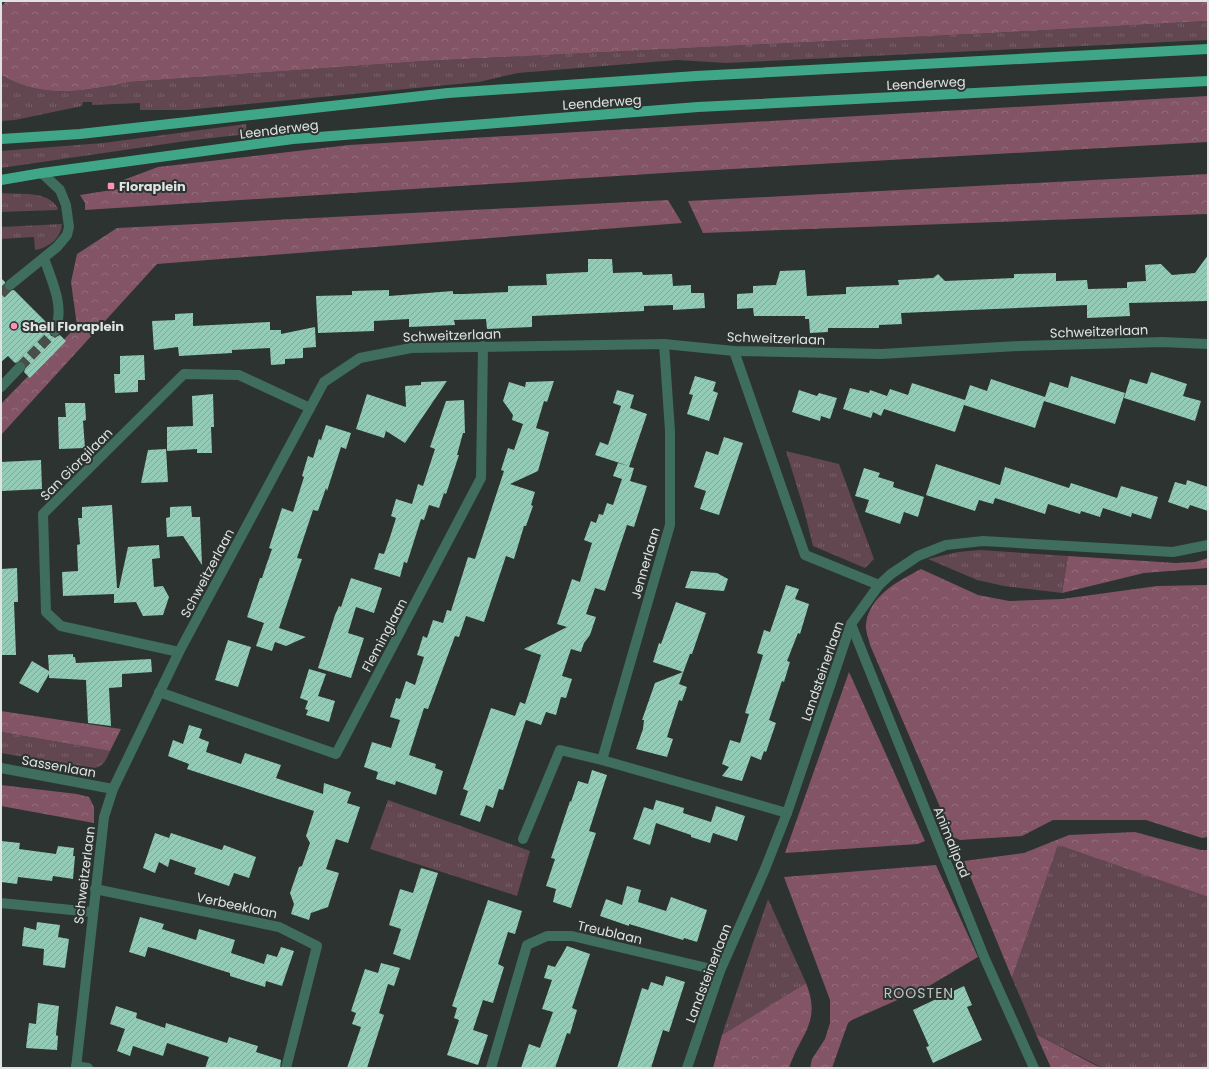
<svg xmlns="http://www.w3.org/2000/svg" width="1209" height="1069" font-family="Poppins,sans-serif">
	<defs>
		<pattern id="grass-tufts" width="24" height="20" patternUnits="userSpaceOnUse"><rect width="24" height="20" fill="#624650"/><path d="M3 7l-1-3M5 7V3M7 7l1-3M15 17l-1-3M17 17v-4M19 17l1-3" fill="none" stroke="#786169"/></pattern>
		<pattern id="forest-crowns" width="20" height="18" patternUnits="userSpaceOnUse"><rect width="20" height="18" fill="#825465"/><path d="M2 6a3 3 0 1 1 6 0M12 15a3 3 0 1 1 6 0" fill="none" stroke="#936c7b"/></pattern>
		<pattern id="building-hatch" width="6" height="6" patternUnits="userSpaceOnUse"><rect width="6" height="6" fill="#93cbb7"/><path d="M-1 1l2-2M0 6l6-6M5 7l2-2" fill="none" stroke="#7fa99a"/></pattern>
	</defs>
	<rect width="100%" height="100%" fill="#2c3330"/>
	<!-- grass -->
	<g fill="url(#grass-tufts)">
		<path d="M1208 21V40L726 63 677 60 518 73 479 82 186 110H140V103L92 105V102H83L82 106 15 120 1 121V75C45 100 84 91 130 82L425 61 993 33Z"/>
		<polygon points="246,124 247,134 186,141 1,168 1,151 103,143"/>
		<path d="M1 193C20 195 47 190 58 208L57 210 1 212Z"/>
		<path d="M62 224C61 239 48 248 35 250L34 237 1 239V227Z"/>
		<polygon points="786,451 839,464 874,559 865,568 813,546 803,506"/>
		<polygon points="980,550 1068,556 1062,593 1004,586 977,580 928,559 958,552"/>
		<path d="M1 732 110 751C106 760 105 765 95 768L6 754 1 753Z"/>
		<polygon points="388,800 530,851 517,896 370,849"/>
		<polygon points="1058,845 1208,897 1208,1068 1103,1068 1036,1034 1012,978"/>
		<polygon points="768,899 806,983 722,1035"/>
	</g>
	<!-- forest -->
	<g fill="url(#forest-crowns)">
		<path d="M6 1H1208V21L993 33 425 61 130 82C84 91 45 100 1 75V7Z"/>
		<polygon points="1208,96 1208,142 680,172 85,210 85,203 80,195 118,189 118,182 158,167 349,145"/>
		<polygon points="1208,174 1208,214 703,233 688,201"/>
		<polygon points="668,200 682,223 157,264 1,435 1,404 77,326 71,282 77,254 117,228"/>
		<polygon points="1068,556 1176,563 1195,562 1208,558 1208,568 1144,573 1062,593"/>
		<path d="M921 569 978 595 1009 601 1062 599 1157 586 1208 585V837L1202 838 1146 820H1053L1022 836 960 840 953 837 870 645C869 639 865 630 866 624 869 596 898 581 921 569Z"/>
		<polygon points="849,672 925,841 918,844 785,853"/>
		<polygon points="1,711 121,729 110,751 1,732"/>
		<polygon points="1,785 77,794 89,797 94,807 94,823 1,806"/>
		<polygon points="1135,832 1201,850 1208,850 1208,897 1058,845 1012,978 964,861 1024,853 1069,835"/>
		<polygon points="936,865 978,957 929,986 852,1020 848,1023 832,1068 810,1068 812,1059 825,1039 830,1023 830,1000 784,877"/>
		<path d="M806 983C822 1023 800 1034 789 1068H713L722 1035Z"/>
		<polygon points="1036,1034 1095,1065 1103,1068 1051,1068"/>
	</g>
	<!-- building -->
	<g fill="url(#building-hatch)">
		<polygon points="1208,255 1207,301 1129,303 1130,316 1087,318 1087,305 901,313 902,324 879,325 879,328 828,328 828,332 810,333 809,319 805,319 805,316 754,316 753,308 737,309 737,294 753,293 753,286 776,285 780,271 805,270 807,296 846,294 846,287 899,285 898,280 933,278 938,274 945,281 1014,278 1014,274 1056,273 1056,281 1087,280 1088,289 1127,288 1127,282 1146,281 1145,265 1161,264 1172,275 1195,273"/>
		<polygon points="588,259 612,259 613,273 642,272 643,275 672,274 673,286 691,285 691,293 704,293 705,308 673,310 673,305 644,306 644,311 532,316 532,327 487,329 486,319 454,320 455,325 409,327 409,319 374,321 374,331 318,333 316,296 352,295 352,291 389,290 389,296 453,291 453,294 464,294 508,292 508,286 547,285 546,274 588,272"/>
		<polygon points="1,278 5,282 5,289 8,291 14,290 50,326 49,332 51,336 56,337 60,335 66,341 30,378 24,372 26,366 22,361 15,363 8,356 1,362"/>
		<polygon points="193,313 193,326 270,322 270,330 281,330 281,334 315,327 316,347 303,348 303,358 285,359 285,364 271,365 270,348 232,350 232,353 179,356 178,347 154,350 152,321 175,320 175,314"/>
		<polygon points="144,355 145,380 138,380 138,392 115,393 114,374 120,374 120,356"/>
		<polygon points="1151,372 1187,384 1183,396 1201,401 1195,421 1124,398 1130,379 1147,384"/>
		<polygon points="695,376 716,382 713,391 718,393 709,421 687,414 693,395 689,394"/>
		<polygon points="1071,376 1125,393 1115,424 1044,401 1035,428 964,405 955,432 884,409 881,416 873,412 871,418 843,409 850,388 869,393 870,390 887,396 890,389 908,395 912,383 965,400 970,385 987,391 991,379 1045,397 1050,382 1068,388"/>
		<polygon points="447,381 405,443 386,431 384,438 356,429 367,394 406,407 405,386 421,385 421,382"/>
		<polygon points="554,381 547,402 544,401 536,428 549,432 538,471 510,484 535,492 531,505 533,506 526,526 524,526 514,559 506,556 484,622 466,616 459,637 455,636 428,709 424,708 409,755 436,764 435,768 443,771 436,795 396,781 395,785 376,779 378,772 364,767 372,742 391,748 400,720 390,717 396,698 400,699 406,681 415,685 424,657 417,655 423,636 427,638 433,620 443,623 447,610 451,611 468,557 475,559 504,471 501,470 508,448 514,450 523,424 512,420 513,415 503,401 509,382 525,387 526,382"/>
		<polygon points="617,390 634,395 630,408 647,414 629,467 634,468 630,481 647,486 634,527 627,525 605,591 595,588 586,614 596,617 590,635 584,643 581,652 571,649 562,676 572,679 566,698 561,697 556,715 546,712 541,725 526,720 503,790 499,789 493,808 486,805 480,822 460,815 468,791 463,789 491,708 515,716 520,702 525,704 541,655 524,649 567,627 557,624 572,579 580,582 586,562 592,543 584,540 591,521 596,523 599,514 603,515 607,503 613,505 622,479 613,476 618,463 629,466 595,455 600,442 608,445 621,406 613,403"/>
		<polygon points="799,390 817,396 819,393 837,398 830,419 821,416 820,421 792,412"/>
		<polygon points="213,394 214,427 211,427 212,453 197,453 197,449 167,451 167,427 193,426 192,396"/>
		<polygon points="464,400 465,433 463,433 457,455 459,455 446,494 444,493 439,508 429,505 424,520 421,519 407,563 404,562 400,577 374,569 379,553 384,554 390,537 396,518 391,516 396,499 412,504 418,484 423,486 435,449 430,447 446,401"/>
		<polygon points="65,403 85,403 86,420 83,421 85,448 59,449 58,417 66,417"/>
		<polygon points="326,425 351,433 346,449 341,447 327,491 326,488 318,511 313,510 297,558 302,559 279,628 306,637 286,646 275,642 272,651 256,646 264,623 247,617 260,578 262,578 266,566 272,549 269,548 282,508 293,512 304,477 302,476 308,456 313,458 319,439 321,440"/>
		<polygon points="724,437 743,443 719,515 700,509 706,491 694,487 706,451 718,455"/>
		<polygon points="166,449 168,482 141,483 148,450"/>
		<polygon points="41,460 42,489 2,491 1,462"/>
		<polygon points="936,464 1000,485 1005,467 1069,488 1071,483 1117,498 1121,486 1158,497 1151,519 1132,513 1131,517 1103,508 1100,517 1081,511 1080,514 1048,504 1045,514 995,498 993,504 979,500 975,511 926,495"/>
		<polygon points="864,468 880,473 878,477 894,482 893,487 924,497 918,517 904,512 900,524 865,512 869,500 855,496"/>
		<polygon points="1187,480 1208,487 1208,511 1190,505 1188,509 1168,502 1175,482 1186,485"/>
		<polygon points="112,505 117,588 119,588 128,547 159,545 160,558 152,559 154,587 163,586 169,597 163,615 143,616 136,602 114,603 114,594 63,596 62,572 78,571 77,545 80,544 78,518 82,518 82,507"/>
		<polygon points="191,506 192,517 200,517 202,565 183,536 167,537 166,518 170,517 170,507"/>
		<polygon points="17,568 18,602 14,602 16,655 1,655 1,569"/>
		<polygon points="691,571 717,573 728,579 724,591 685,588"/>
		<polygon points="351,578 382,588 374,613 356,607 348,633 364,638 351,678 318,668 335,615 339,606 341,607"/>
		<polygon points="786,585 799,589 795,599 809,604 800,634 798,633 787,661 790,662 784,682 782,681 769,720 776,723 766,752 764,751 761,760 751,756 742,781 722,776 729,767 722,764 730,740 740,743 749,714 745,713 763,655 757,653 764,630 770,632"/>
		<polygon points="676,602 706,613 692,654 690,654 679,684 687,687 682,701 679,700 667,737 673,739 667,757 636,749 643,729 644,720 642,720 655,683 683,672 653,662 659,643 661,644"/>
		<polygon points="228,640 251,647 238,687 215,680"/>
		<polygon points="73,654 73,657 75,657 76,663 151,659 152,672 122,674 122,687 109,688 111,726 88,723 86,680 49,678 49,674 38,693 19,683 32,661 49,671 48,655"/>
		<polygon points="309,669 326,674 318,696 335,701 329,722 306,715 308,710 305,709 308,701 300,698"/>
		<polygon points="189,725 202,729 199,738 209,742 206,752 241,764 245,753 281,765 276,778 323,794 324,783 351,792 347,803 360,807 348,843 336,839 326,869 339,873 328,907 311,913 309,920 291,914 294,904 290,893 299,867 302,866 310,843 306,836 314,811 187,769 189,764 168,756 173,740 183,744"/>
		<polygon points="592,770 607,775 589,831 596,833 571,908 553,902 556,889 546,886 555,859 551,858 570,801 571,802 578,781 588,784"/>
		<polygon points="656,800 684,808 683,813 711,822 716,806 745,816 737,841 713,833 710,843 691,837 691,835 656,823 650,845 633,839 644,807 653,810"/>
		<polygon points="155,833 169,838 171,833 222,850 224,845 256,857 249,878 234,873 229,886 194,874 196,868 170,859 168,867 159,862 155,873 143,868"/>
		<polygon points="1,841 20,843 19,849 56,854 58,846 74,848 73,856 75,856 73,879 53,876 52,881 18,877 17,884 1,882"/>
		<polygon points="421,868 438,873 410,960 393,954 401,929 389,925 400,889 413,893"/>
		<polygon points="627,886 641,890 638,902 666,911 671,897 707,910 697,942 684,938 683,940 629,924 629,926 600,916 606,899 622,905"/>
		<polygon points="488,900 522,911 515,934 508,932 498,964 504,967 493,1003 483,1000 473,1030 488,1035 478,1065 447,1055 459,1020 454,1018 457,1008 452,1006"/>
		<polygon points="140,917 164,924 162,929 196,940 199,929 235,940 231,953 264,964 267,954 277,957 281,947 294,951 282,986 266,981 265,987 230,976 230,973 217,969 156,949 148,947 145,957 129,952"/>
		<polygon points="37,922 60,925 58,937 69,939 65,968 43,965 44,949 22,946 24,927 36,930"/>
		<polygon points="567,946 590,954 572,1008 577,1010 570,1034 567,1033 555,1068 521,1068 529,1044 540,1048 553,1012 542,1009 552,980 544,978 548,965 555,967"/>
		<polygon points="381,963 400,968 394,986 388,984 379,1013 384,1015 367,1068 347,1068 361,1027 352,1024 356,1013 351,1011 365,969 378,973"/>
		<polygon points="666,976 685,982 669,1032 663,1030 651,1068 617,1068 642,988 648,990 651,982 663,986"/>
		<polygon points="964,986 972,1005 967,1007 982,1040 933,1063 926,1047 929,1046 913,1010"/>
		<polygon points="38,1003 59,1006 56,1035 58,1036 57,1050 26,1048 29,1023 36,1024"/>
		<polygon points="116,1006 137,1013 136,1018 165,1028 166,1023 227,1043 229,1037 258,1046 256,1052 281,1060 280,1068 205,1068 209,1057 167,1043 163,1056 133,1046 130,1056 117,1051 125,1029 110,1024"/>
	</g>
	<g fill="none" stroke-linecap="round" stroke-linejoin="round">
		<!-- minor-tunnel -->
		<g stroke="#474e4b" stroke-width="10" stroke-dasharray="10 5" stroke-linecap="butt">
			<polyline points="1,294 10,285"/>
			<polyline points="20,367 55,331"/>
		</g>
		<!-- minor -->
		<g stroke="#3f6d5e" stroke-width="10">
			<path d="M44 258C52 282 65 306 55 331"/>
			<polyline points="10,285 57,247 67,235 69,227 66,205 60,190 42,173"/>
			<polyline points="734,351 805,555 879,585"/>
			<polyline points="1,387 20,367"/>
			<polyline points="851,624 985,959 1034,1068"/>
			<polyline points="179,652 61,626 46,612 43,514 184,374 239,375 310,408"/>
			<polyline points="159,692 336,754 481,478 483,346"/>
			<polyline points="602,760 670,525 670,431 664,344"/>
			<polyline points="1,768 113,789"/>
			<polyline points="523,839 560,750 602,760 787,813"/>
			<polyline points="95,889 279,927 317,946 286,1068"/>
			<polyline points="1,903 92,912"/>
			<polyline points="76,1066 88,1068"/>
			<polyline points="76,1068 104,817 113,789 179,652 324,382 360,358 411,348 664,344 734,351 881,354 1020,346 1162,342 1208,344"/>
			<polyline points="491,1068 527,945 547,936 572,936 720,971"/>
			<polyline points="687,1068 720,971 765,869 787,813 851,624 879,585 891,574 918,556 946,545 983,541 1173,552 1208,545"/>
		</g>
		<!-- major -->
		<g stroke="#3fa788" stroke-width="10">
			<polyline points="1,139 80,134 448,93 696,76 1208,49"/>
			<polyline points="1,180 42,173 293,139 447,127 698,107 1208,81"/>
		</g>
	</g>
	<!-- markers -->
	<g fill="#ff8eba" stroke="#2c3330" stroke-width="1.5">
		<rect x="107" y="182" width="8" height="8" rx="2"/>
		<circle cx="14" cy="326" r="4"/>
	</g>
	<g text-anchor="middle" stroke-width="4" stroke-linejoin="round" paint-order="stroke">
		<!-- street labels -->
		<g font-size="13" fill="#dfe4e2" stroke="#2c3330">
			<text transform="translate(926 83) rotate(-3)" y="5">Leenderweg</text>
			<text transform="translate(602 102) rotate(-4)" y="5">Leenderweg</text>
			<text transform="translate(279 129) rotate(-7)" y="5">Leenderweg</text>
			<text transform="translate(1099 331) rotate(-2)" y="5">Schweitzerlaan</text>
			<text transform="translate(452 335) rotate(-2)" y="5">Schweitzerlaan</text>
			<text transform="translate(776 338) rotate(2)" y="5">Schweitzerlaan</text>
			<text transform="translate(76 464) rotate(-45)" y="5">San Giorgilaan</text>
			<text transform="translate(645 563) rotate(-74)" y="5">Jennerlaan</text>
			<text transform="translate(207 573) rotate(-62)" y="5">Schweitzerlaan</text>
			<text transform="translate(384 635) rotate(-62)" y="5">Fleminglaan</text>
			<text transform="translate(822 671) rotate(-71)" y="5">Landsteinerlaan</text>
			<text transform="translate(59 766) rotate(10)" y="5">Sassenlaan</text>
			<text transform="translate(952 842) rotate(68)" y="5">Animalipad</text>
			<text transform="translate(84 875) rotate(-83)" y="5">Schweitzerlaan</text>
			<text transform="translate(237 905) rotate(12)" y="5">Verbeeklaan</text>
			<text transform="translate(610 932) rotate(13)" y="5">Treublaan</text>
			<text transform="translate(708 973) rotate(-69)" y="5">Landsteinerlaan</text>
		</g>
		<!-- poi labels -->
		<g font-size="13" font-weight="bold" fill="#dfe4e2" stroke="#2c3330" text-anchor="start">
			<text x="119" y="191">Floraplein</text>
			<text x="22" y="331">Shell Floraplein</text>
		</g>
		<!-- neighbourhood labels -->
		<g font-size="14" letter-spacing="1" fill="#bdc6c3" stroke="#2c3330">
			<text x="919" y="998">ROOSTEN</text>
		</g>
	</g>
	<!-- border -->
	<rect width="1209" height="1069" fill="none" stroke="#dfe4e2" stroke-width="4"/>
</svg>
